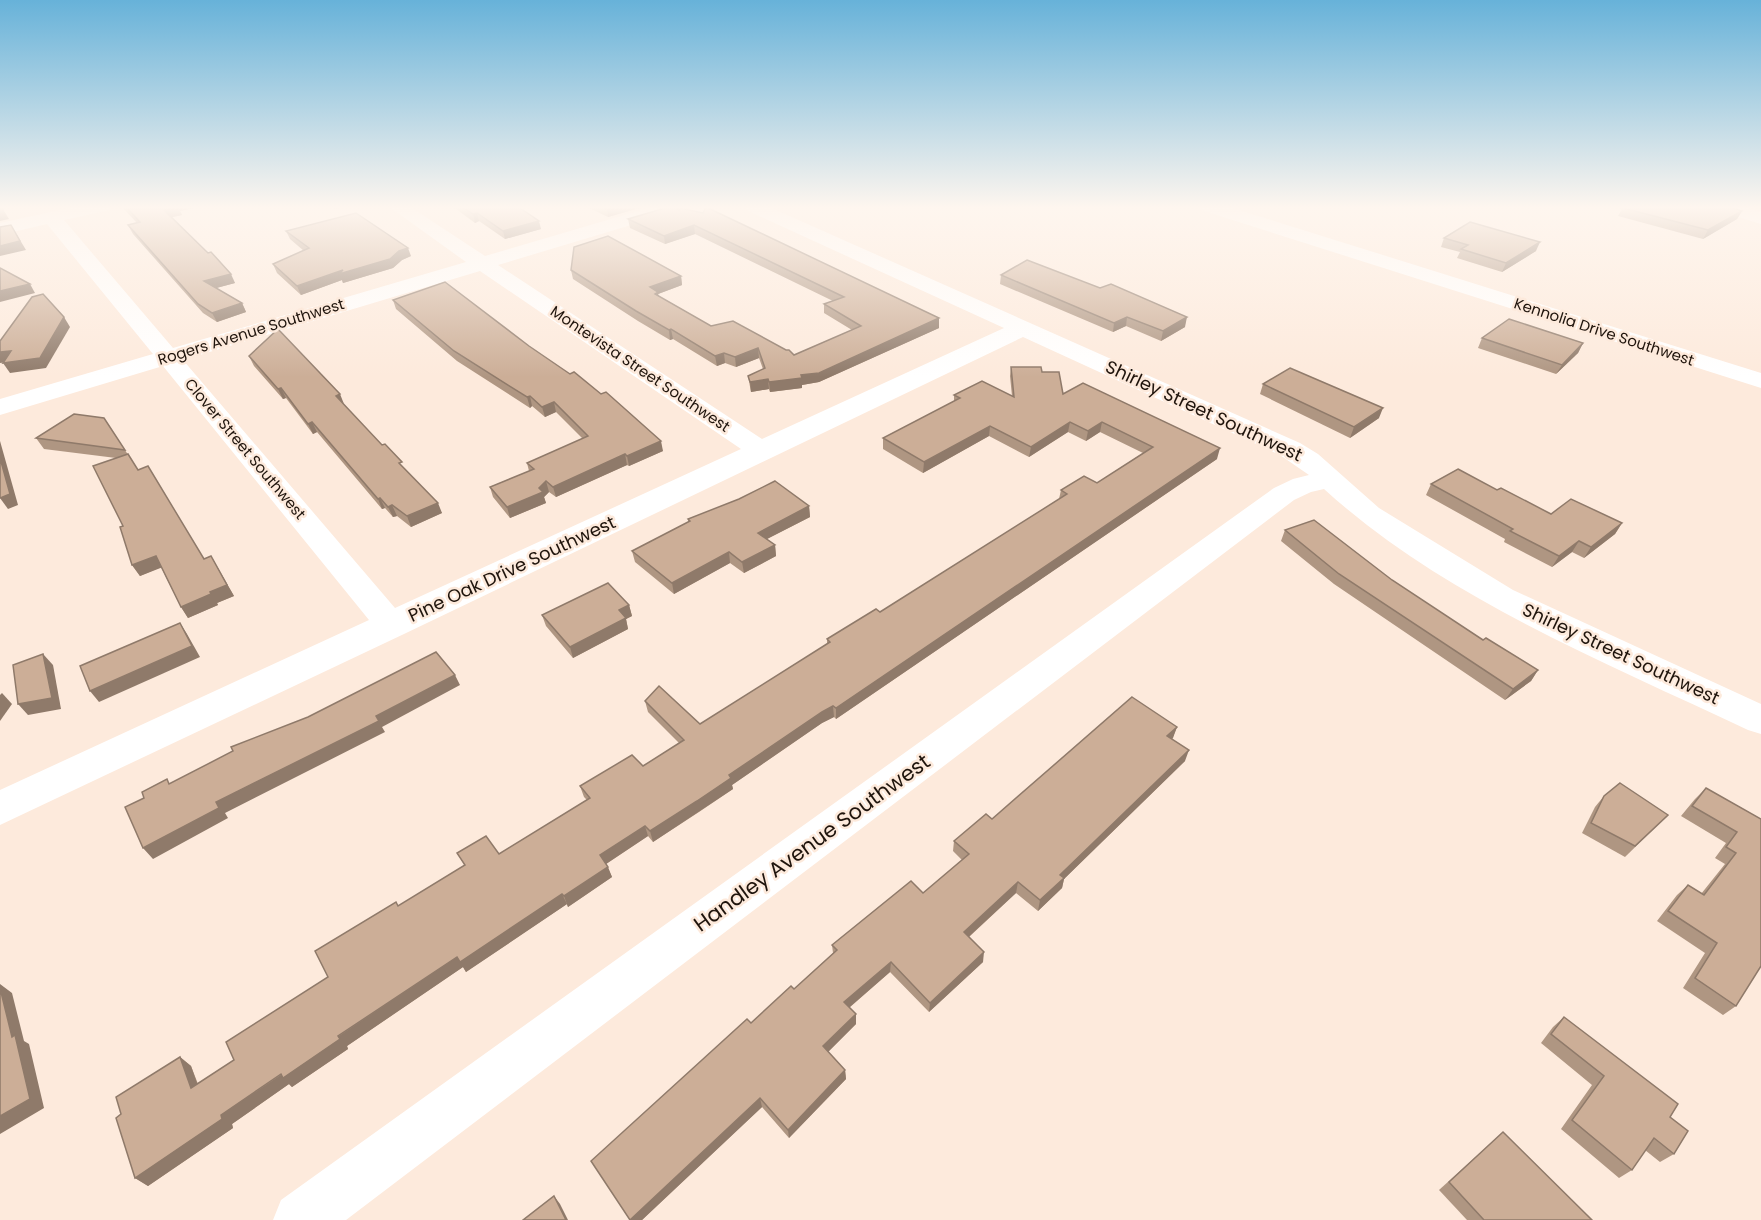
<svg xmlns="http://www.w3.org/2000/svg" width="1761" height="1220" font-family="Poppins,sans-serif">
	<rect width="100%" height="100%" fill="#fdeadc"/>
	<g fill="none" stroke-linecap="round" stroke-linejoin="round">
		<!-- street -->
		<g fill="#fff" fill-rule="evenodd">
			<path d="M78 206H113L110 210 64 220 173 348 466 262 388 206H409L485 256 655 206H684L681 210 498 265 762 439 1004 328 746 210 743 206H767L1300 443 1318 454 1379 508 1513 590 1761 704V734L1748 730C1603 661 1444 598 1324 489L1311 492 1294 500 346 1220H273L281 1200 1274 488 1293 479 1309 475 1280 455 1023 337 404 634 0 825V790L369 620 163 366 0 415V399L153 354 47 224 0 235V223ZM480 271 741 449 395 608 183 360Z"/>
			<polygon points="1198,206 1226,206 1761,373 1761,388 1201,210"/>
		</g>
		<!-- secondary -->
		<polygon fill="#fff" fill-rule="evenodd" points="1712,206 1741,206 1761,212 1761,224 1715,210"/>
	</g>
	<!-- wall -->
	<g fill="#af9682">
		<polygon points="121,206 202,206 180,211 182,215 172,217 235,283 216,288 242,303 246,312 217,322 203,313 133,234 128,225 137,223"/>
		<polygon points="326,206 336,206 337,209"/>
		<polygon points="452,206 517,206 541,229 505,239 479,221 475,223"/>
		<polygon points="585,206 646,206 608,217"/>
		<polygon points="1614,206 1727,206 1742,211 1737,219 1703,239 1618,216 1622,209"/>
		<polygon points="679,210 939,328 819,382 802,385 802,388 770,392 769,389 751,392 748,376 763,369 759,358 736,367 725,363 717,366 673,339 670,340 638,321 573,279 571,270 681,276 682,285 658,294 659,296 711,326 794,355 852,330 824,313 824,304 833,301 695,234 665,244 630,228 628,219"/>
		<polygon points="286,231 411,256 402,260 393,268 343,283 342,280 301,295 277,273 273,264 304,251 290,239"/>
		<polygon points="1444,238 1536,251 1502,272 1457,258 1460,252 1441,247"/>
		<polygon points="1001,275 1100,288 1185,327 1161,341 1126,326 1113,332 1000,284"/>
		<polygon points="393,300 663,451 629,466 627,465 556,497 549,492 544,497 546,503 510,518 493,497 490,487 529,471 527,463 583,439 556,412 545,417 532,406 530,408 457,361 396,309"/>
		<polygon points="1482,338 1583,343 1578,353 1556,374 1478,348"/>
		<polygon points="249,356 344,405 405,469 442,513 411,527 397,516 393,517 385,508 382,509 317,432 313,434 286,398 283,399 254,366"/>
		<polygon points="1011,367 1042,372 1063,394 1217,459 836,719 834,717 822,723 732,785 733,789 699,812 653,842 648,836 606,864 612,877 568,907 567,904 466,972 463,967 347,1046 348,1049 292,1087 289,1084 232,1124 233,1128 148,1186 135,1178 121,1114 180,1057 191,1066 198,1084 234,1060 328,977 399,906 465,866 457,853 499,854 587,800 584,797 580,786 643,766 679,743 648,712 645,701 700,724 827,644 827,639 880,612 1059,499 1061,490 1097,483 1143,453 1100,432 1086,441 1068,432 1029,457 989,436 923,473 883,449 883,438 954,402 954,395 1012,396 1010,376"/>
		<polygon points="1263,384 1379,418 1350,438 1260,394"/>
		<polygon points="104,418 138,470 204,559 211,556 234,596 217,603 218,605 188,618 181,607 161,567 140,576 132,565 123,526 116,458 44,449 36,438"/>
		<polygon points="1431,484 1497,490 1551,514 1622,523 1615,534 1584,558 1572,552 1552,567 1504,542 1505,539 1426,495"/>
		<polygon points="809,506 810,517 767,539 775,545 776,556 744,573 730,563 674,594 635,562 632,551 688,522 688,519"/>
		<polygon points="1285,530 1392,580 1483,640 1538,670 1531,681 1505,700 1334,584 1281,541"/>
		<polygon points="629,605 632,616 626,619 628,629 573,658 546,626 542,615"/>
		<polygon points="1177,727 1172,739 1185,761 1064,879 1062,888 1038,911 1016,893 969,937 983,962 929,1012 890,972 849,1008 856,1024 828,1052 845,1070 846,1079 789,1138 762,1107 642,1220 630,1220 591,1161 751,1023 794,989 833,953 832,945 923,893 962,860 953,851 954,841 992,819"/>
		<polygon points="1706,788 1761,819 1736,1006 1723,1015 1683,988 1705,953 1657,921 1677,895 1688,885 1701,894 1725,864 1715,858 1726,843 1681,816 1695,799"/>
		<polygon points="1604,796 1668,815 1625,857 1582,833 1595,807"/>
		<polygon points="1564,1017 1670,1117 1674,1154 1660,1162 1645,1150 1632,1170 1619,1178 1561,1129 1592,1085 1541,1043 1553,1027"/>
		<polygon points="1503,1132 1592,1220 1467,1220 1439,1190"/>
	</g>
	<!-- shaded-wall -->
	<g fill="#8f7a6a">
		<polygon points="1,206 9,219 0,221 0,211"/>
		<polygon points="176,206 202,206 180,211 182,215 168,218 164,210"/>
		<polygon points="616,206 646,206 608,217 607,209"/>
		<polygon points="1742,211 1737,219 1703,239 1708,230"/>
		<polygon points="477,213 479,221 475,223 473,214"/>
		<polygon points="539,221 541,229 505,239 503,231"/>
		<polygon points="11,225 26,250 0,256 0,246"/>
		<polygon points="694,225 695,234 665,244 664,236"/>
		<polygon points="1540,242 1536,251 1502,272 1506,263"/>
		<polygon points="408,248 411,256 402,260 393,268 343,283 342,280 301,295 297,286"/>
		<polygon points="231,274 235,283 209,290 204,281"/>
		<polygon points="681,276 682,285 658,294 660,302 650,287"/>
		<polygon points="30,284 35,293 0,302 0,291"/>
		<polygon points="242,303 246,312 217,322 212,313"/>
		<polygon points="64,317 70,327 46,368 10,373 3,363"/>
		<polygon points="1127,317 1126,326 1113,332 1114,323"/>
		<polygon points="1187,317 1185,327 1161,341 1163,331"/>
		<polygon points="939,318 939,328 819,382 802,385 802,388 770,392 769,382 801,375"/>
		<polygon points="671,329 673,339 670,340 669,330"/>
		<polygon points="1583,343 1578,353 1556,374 1562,365"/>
		<polygon points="758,348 759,358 736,367 735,357"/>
		<polygon points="11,351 17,361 0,363 0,352"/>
		<polygon points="724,353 725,363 717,366 715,356"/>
		<polygon points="768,379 769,389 751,392 750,382"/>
		<polygon points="281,388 286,398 283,399 278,389"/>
		<polygon points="340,394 344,404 336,396"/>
		<polygon points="530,396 532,406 530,408 527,397"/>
		<polygon points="554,402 556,412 545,417 542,407"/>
		<polygon points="1383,408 1379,418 1350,438 1354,427"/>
		<polygon points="312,422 317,432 313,434 308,424"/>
		<polygon points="1070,422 1068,432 1029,457 1031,447"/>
		<polygon points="1102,422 1100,432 1086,441 1088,431"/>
		<polygon points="990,426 989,436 923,473 924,462"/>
		<polygon points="0,441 18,505 8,509 0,498"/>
		<polygon points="661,441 663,451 629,466 627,456"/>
		<polygon points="1220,448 1217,459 836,719 836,708"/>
		<polygon points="625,454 627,465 556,497 553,487"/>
		<polygon points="546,481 549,492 544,497 546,503 510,518 507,507 539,488"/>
		<polygon points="380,498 385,508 382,509 378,499"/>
		<polygon points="438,503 442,513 411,527 407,516"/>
		<polygon points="392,505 397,516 393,517 388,507"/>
		<polygon points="809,506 810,517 759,543 758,533"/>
		<polygon points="1622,523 1615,534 1584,558 1591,547"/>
		<polygon points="1579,541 1572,552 1552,567 1559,556"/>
		<polygon points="775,545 776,556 744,573 742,562"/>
		<polygon points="729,552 730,563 674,594 672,583"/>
		<polygon points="156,556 163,567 140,576 132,565"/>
		<polygon points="211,556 234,596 217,603 218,605 188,618 181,607"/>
		<polygon points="629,605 632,616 626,619 628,629 573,658 570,647 619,610"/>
		<polygon points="180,623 187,634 200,657 99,702 90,691"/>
		<polygon points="43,654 53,665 61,709 28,715 18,704"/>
		<polygon points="1538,670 1531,681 1505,700 1513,689"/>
		<polygon points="455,675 460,685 382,727 385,732 225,813 228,818 153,859 143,848 216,802 376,716"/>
		<polygon points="2,693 12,704 0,721 0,695"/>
		<polygon points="833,706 834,717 822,723 732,785 733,789 653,842 650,831 729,775 822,712"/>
		<polygon points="1177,727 1173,738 1164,747 1167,736"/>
		<polygon points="1189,750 1185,761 1064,879 1062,888 1038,911 1040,900 1060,875"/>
		<polygon points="645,826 648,836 603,866 600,855"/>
		<polygon points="608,867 612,877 568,907 564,896"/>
		<polygon points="1018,882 1016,893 963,942 964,932"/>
		<polygon points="562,894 567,904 466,972 463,967 347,1046 348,1049 292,1087 289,1084 232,1124 233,1128 148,1186 135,1178 221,1115 457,957"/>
		<polygon points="984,952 983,962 929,1012 930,1003"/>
		<polygon points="891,962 890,972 844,1012 844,1002"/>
		<polygon points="0,984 12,993 24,1041 29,1044 44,1108 0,1134 0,1116 12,1037 0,988"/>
		<polygon points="856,1014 856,1024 824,1056 823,1046"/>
		<polygon points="180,1057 191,1066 202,1097 191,1088"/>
		<polygon points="845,1070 846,1079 789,1138 788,1130"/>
		<polygon points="760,1098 762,1107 642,1220 630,1220"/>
		<polygon points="554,1196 560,1204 568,1220 566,1220"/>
	</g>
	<!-- building -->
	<g fill="#ccae97" stroke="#8f7a6a" stroke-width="1.5">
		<polygon points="0,206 1,206 3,210 0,211"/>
		<polygon points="125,206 177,206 164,210 208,253 211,252 231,274 204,281 242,303 212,313 198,304 128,225 140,222"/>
		<polygon points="461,206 517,206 539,221 503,231 477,213 473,214"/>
		<polygon points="601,206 616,206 607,209"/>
		<polygon points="672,206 675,206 679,210 680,208 703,213 706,207 939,318 819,373 801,375 802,378 769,382 768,379 750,382 748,376 765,368 758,348 735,357 724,353 715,356 671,329 669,330 636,311 571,270 574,247 608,236 681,276 650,287 658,292 655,294 711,326 733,321 786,350 789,350 794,355 861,326 824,304 844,297 694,225 664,236 628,219"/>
		<polygon points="1625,206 1727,206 1742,211 1708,230 1623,208"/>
		<polygon points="356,213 408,248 399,251 390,259 339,274 343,270 297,286 273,264 309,248 286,231"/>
		<polygon points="1470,222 1540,242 1506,263 1461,249 1468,245 1444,238"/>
		<polygon points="11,225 20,241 0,246 0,227"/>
		<polygon points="1027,260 1100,288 1111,284 1187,317 1163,331 1127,317 1114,323 1001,275"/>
		<polygon points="0,268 30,284 0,291"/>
		<polygon points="445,282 529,346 570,374 574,372 601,394 606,392 661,441 627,456 625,454 553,487 546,481 539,488 543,492 507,507 490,487 534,469 527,463 588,436 554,402 542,407 530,396 527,397 454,351 393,300"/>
		<polygon points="43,294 64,317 40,358 3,363 11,351 0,352 0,341 32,297"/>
		<polygon points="1509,319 1583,343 1562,365 1482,338"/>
		<polygon points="278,329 340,394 336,396 382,445 385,444 402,462 399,463 438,503 407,516 392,505 388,507 380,498 378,499 312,422 308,424 281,388 278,389 249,356"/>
		<polygon points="1011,367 1041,367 1042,372 1059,372 1063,394 1083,383 1220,448 836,708 833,706 822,712 729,775 731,778 697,801 650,831 645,826 600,855 608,867 564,896 562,894 460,962 457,957 338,1036 340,1039 283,1078 281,1074 221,1115 222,1119 135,1178 116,1118 121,1114 116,1097 180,1057 191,1088 234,1060 226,1042 328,977 315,951 396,902 398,906 465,865 457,853 486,836 499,854 590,798 580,786 632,755 643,766 684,740 645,701 659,686 700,724 830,642 827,639 876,609 880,612 1067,494 1061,490 1084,476 1097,483 1153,447 1102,422 1088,431 1070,422 1031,447 990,426 924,462 883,438 960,398 954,395 982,381 1014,397"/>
		<polygon points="1290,368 1383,408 1354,427 1263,384"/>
		<polygon points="74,414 104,418 125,450 36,438"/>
		<polygon points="128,454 138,470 148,466 204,559 211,556 227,585 210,592 211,594 181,607 156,556 132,565 120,527 123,526 93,466"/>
		<polygon points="0,458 10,494 0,498"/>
		<polygon points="1458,469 1497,490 1501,488 1551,514 1571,499 1622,523 1591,547 1579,541 1559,556 1510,531 1513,529 1431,484"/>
		<polygon points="775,481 809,506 758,533 775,545 742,562 729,552 672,583 632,551 690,521 688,519 739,499"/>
		<polygon points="1314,520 1392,580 1483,640 1486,638 1538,670 1513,689 1339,574 1285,530"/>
		<polygon points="608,583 629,605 619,610 626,618 570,647 542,615"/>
		<polygon points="180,623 192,646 90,691 80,666"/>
		<polygon points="436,652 455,675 376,716 379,721 216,802 219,808 143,848 125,807 144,798 142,792 167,779 169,784 233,751 231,747 308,717"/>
		<polygon points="43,654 52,698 18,704 13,665"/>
		<polygon points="1132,697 1177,727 1167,736 1189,750 1060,875 1064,878 1040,900 1018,882 964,932 984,952 930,1003 891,962 844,1002 856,1014 823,1046 845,1070 788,1130 760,1098 630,1220 591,1161 747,1019 751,1023 791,986 794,989 837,950 832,945 911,881 923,893 969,854 954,841 986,814 992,819"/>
		<polygon points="1620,783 1668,815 1635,846 1591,823 1604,796"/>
		<polygon points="1706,788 1761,819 1761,966 1736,1006 1695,978 1717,943 1668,911 1688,885 1704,895 1736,853 1726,847 1737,832 1692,806"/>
		<polygon points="0,988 12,1037 15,1035 30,1099 0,1116"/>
		<polygon points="1564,1017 1678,1104 1670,1117 1688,1131 1674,1154 1654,1138 1632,1170 1572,1120 1604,1076 1551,1034"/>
		<polygon points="1503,1132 1592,1220 1484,1220 1449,1182"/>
		<polygon points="554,1196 566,1220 523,1220"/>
	</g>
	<!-- sky -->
	<linearGradient id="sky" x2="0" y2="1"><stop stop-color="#67b2d9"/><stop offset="0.55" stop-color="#fef6ef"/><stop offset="1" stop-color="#fef6ef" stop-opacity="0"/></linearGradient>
	<rect width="1761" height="377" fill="url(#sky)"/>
	<g text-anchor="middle" stroke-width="5" stroke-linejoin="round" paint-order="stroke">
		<!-- far-street labels -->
		<g font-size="15" fill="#1f140c" stroke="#fdeadc">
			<text transform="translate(251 332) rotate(-17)" y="5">Rogers Avenue Southwest</text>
			<text transform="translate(1604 332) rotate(18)" y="5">Kennolia Drive Southwest</text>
			<text transform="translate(640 369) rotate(34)" y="5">Montevista Street Southwest</text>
			<text transform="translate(245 449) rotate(50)" y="5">Clover Street Southwest</text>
		</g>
		<!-- street labels -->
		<g font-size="18" fill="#1f140c" stroke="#fdeadc">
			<text transform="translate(1204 411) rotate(25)" y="6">Shirley Street Southwest</text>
			<text transform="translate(512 569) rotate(-25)" y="6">Pine Oak Drive Southwest</text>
			<text transform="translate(1621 654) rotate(25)" y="6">Shirley Street Southwest</text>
		</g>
		<!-- near-street labels -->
		<g font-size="21" fill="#1f140c" stroke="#fdeadc">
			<text transform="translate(812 843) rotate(-36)" y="7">Handley Avenue Southwest</text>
		</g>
	</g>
</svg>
